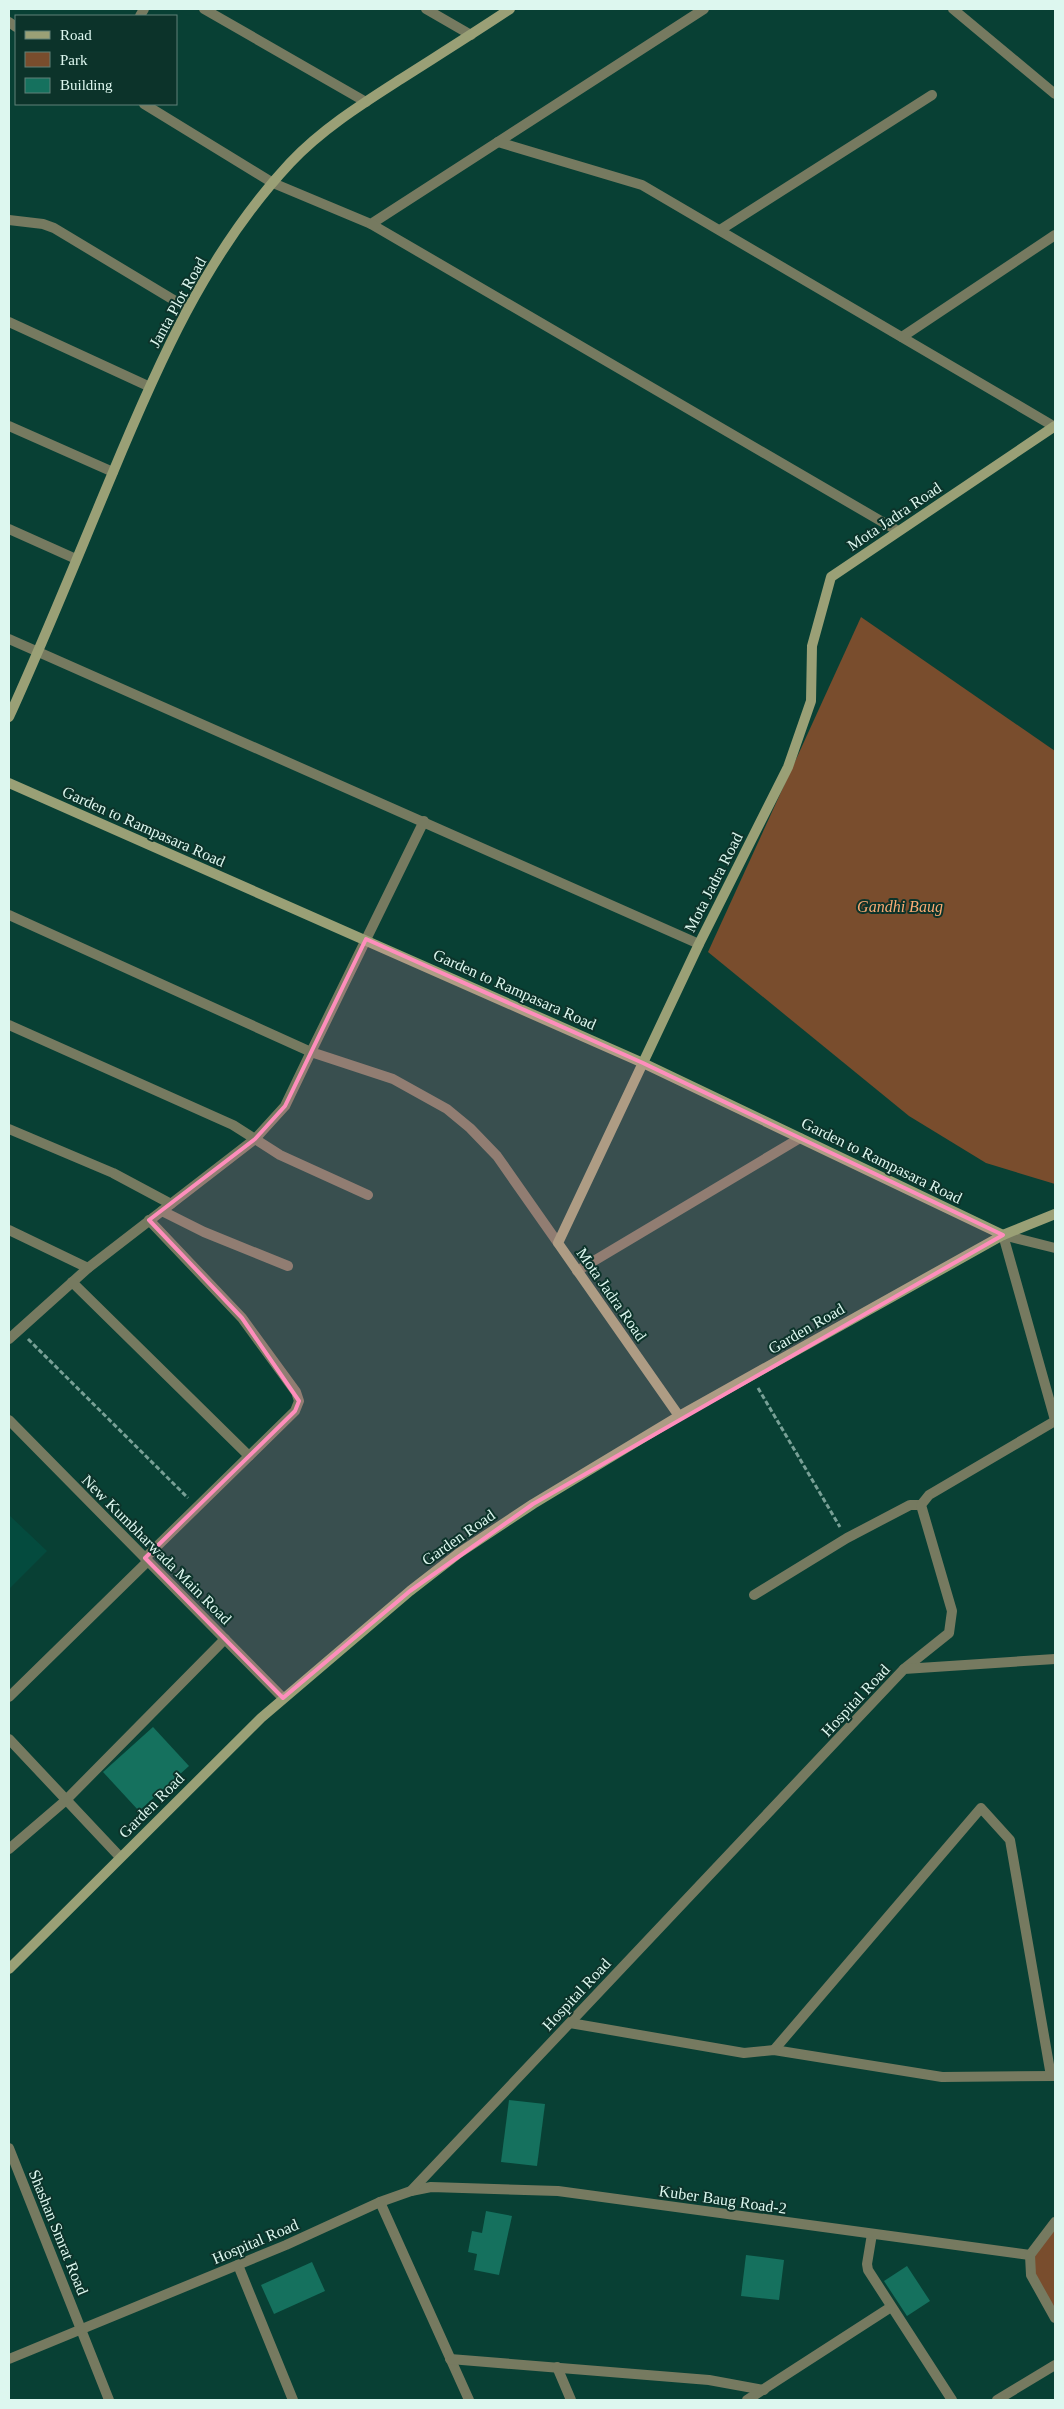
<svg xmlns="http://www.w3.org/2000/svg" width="1064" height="2409" font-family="Georgia,serif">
	<rect width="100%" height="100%" fill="#084034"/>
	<!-- built -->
	<polygon fill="#044b3e" points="9,1515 47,1551 9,1589"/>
	<!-- green -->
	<g fill="#794d2d">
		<polygon points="861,617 1055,751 1055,1184 986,1163 909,1116 708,952"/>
		<polygon points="1055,2224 1055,2314 1033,2275 1032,2257"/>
	</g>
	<!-- building -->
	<g fill="#15715e">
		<polygon points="153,1727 189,1766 139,1811 103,1772"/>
		<polygon points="509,2100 545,2104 537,2166 501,2162"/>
		<polygon points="486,2211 512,2216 499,2275 474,2270 477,2254 468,2252 472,2231 482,2233"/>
		<polygon points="746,2255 784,2260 779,2300 741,2296"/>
		<polygon points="312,2262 325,2291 274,2314 261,2285"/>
		<polygon points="907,2266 930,2301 907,2316 884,2281"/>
	</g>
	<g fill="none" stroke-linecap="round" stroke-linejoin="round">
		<!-- path -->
		<g stroke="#78a096" stroke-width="3" stroke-dasharray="5 2.5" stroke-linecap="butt">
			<polyline points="28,1339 188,1498"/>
			<polyline points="758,1388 840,1527"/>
		</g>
		<!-- minor -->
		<g stroke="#767a60" stroke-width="10">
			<polyline points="204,9 366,102"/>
			<polyline points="426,9 471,35"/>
			<polyline points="953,9 1055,94"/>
			<polyline points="140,16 144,9"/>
			<polyline points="9,22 16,27"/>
			<polyline points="144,104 273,183 371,224 704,9"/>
			<polyline points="498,142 642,185 1055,427"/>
			<polyline points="9,220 43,224 54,228 187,308"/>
			<polyline points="371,224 898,531"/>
			<polyline points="720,230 932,95"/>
			<polyline points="9,322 148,386"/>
			<polyline points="902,337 1055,235"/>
			<polyline points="9,426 113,472"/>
			<polyline points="9,529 76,559"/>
			<polyline points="9,639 699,944"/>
			<polyline points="424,821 311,1052 393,1079 447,1109 470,1128 497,1156 558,1243"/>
			<polyline points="9,915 311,1052 285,1106 255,1139 88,1268 9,1339"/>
			<polyline points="9,1025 233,1125 280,1155 368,1195"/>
			<polyline points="9,1129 113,1173 171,1204"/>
			<polyline points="162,1211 204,1232 288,1266"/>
			<polyline points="9,1230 88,1268"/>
			<polyline points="1003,1235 1055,1248"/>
			<polyline points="577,1271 800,1138"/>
			<polyline points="72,1282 249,1456"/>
			<polyline points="145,1558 295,1411 299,1401 296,1392 242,1318 149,1220"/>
			<polyline points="754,1595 847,1538 910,1505 921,1505"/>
			<polyline points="904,1669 949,1633 952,1611 921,1505 929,1495 1055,1421"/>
			<polyline points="9,1697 148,1561"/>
			<polyline points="9,1739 120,1857"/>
			<polyline points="9,1849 65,1801 225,1639"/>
			<polyline points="570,2023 744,2053 774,2050 942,2077 1055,2076"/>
			<polyline points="774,2050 981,1808 1010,1840 1051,2076"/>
			<polyline points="380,2202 469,2400"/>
			<polyline points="872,2234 867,2264 868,2270 952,2400"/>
			<polyline points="238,2265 293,2400"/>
			<polyline points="450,2359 709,2380 764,2390"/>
			<polyline points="557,2367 571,2400"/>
			<polyline points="747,2400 891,2307"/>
		</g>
		<!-- tertiary -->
		<g stroke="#767a60" stroke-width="10">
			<polyline points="1003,1235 1055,1420"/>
			<polyline points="9,1420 283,1698"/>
			<polyline points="9,2148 109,2400"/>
			<polyline points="411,2191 431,2187 558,2191 1030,2255"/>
			<polyline points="1055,2222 1030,2255 1031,2275 1055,2318"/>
			<polyline points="9,2359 286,2245 380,2202 411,2191 904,1669 1055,1659"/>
			<polyline points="997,2400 1055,2365"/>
		</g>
		<!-- secondary -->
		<g stroke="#9aa076" stroke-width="10">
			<path d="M9 717C45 638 77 558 111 477 157 366 206 253 290 163 322 129 362 104 401 79 437 56 474 33 510 9"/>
			<polyline points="9,783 643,1063 1003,1235"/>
			<polyline points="679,1416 558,1243 699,944 788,767 811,701 812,646 831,577 1055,426"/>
			<polyline points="9,1969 261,1718 410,1591 459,1553 533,1504 679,1416 1003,1235 1055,1214"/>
		</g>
	</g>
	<!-- marked area -->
	<path fill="#fe8ebc" fill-opacity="0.2" stroke="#fe8ebc" stroke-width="4" stroke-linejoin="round" d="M366 939 643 1063 1003 1235 533 1504 410 1591 283 1698 145 1558 295 1411 299 1401 242 1318 149 1220 255 1139 285 1106Z"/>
	<g text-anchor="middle" stroke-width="4" stroke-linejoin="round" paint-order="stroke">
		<!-- street labels -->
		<g font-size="16" fill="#ddf7ef" stroke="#0c332a">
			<text transform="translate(177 302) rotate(-61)" y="6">Janta Plot Road</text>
			<text transform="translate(894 516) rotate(-34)" y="6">Mota Jadra Road</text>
			<text transform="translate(144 826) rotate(24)" y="6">Garden to Rampasara Road</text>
			<text transform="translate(713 882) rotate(-63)" y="6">Mota Jadra Road</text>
			<text transform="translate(515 989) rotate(24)" y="6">Garden to Rampasara Road</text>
			<text transform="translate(882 1160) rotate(26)" y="6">Garden to Rampasara Road</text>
			<text transform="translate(612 1294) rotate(55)" y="6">Mota Jadra Road</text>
			<text transform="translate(806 1328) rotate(-30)" y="6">Garden Road</text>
			<text transform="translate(458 1537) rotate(-35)" y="6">Garden Road</text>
			<text transform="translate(157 1549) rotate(45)" y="6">New Kumbharwada Main Road</text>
			<text transform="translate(855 1700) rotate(-47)" y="6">Hospital Road</text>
			<text transform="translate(151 1805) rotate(-45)" y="6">Garden Road</text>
			<text transform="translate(576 1994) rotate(-47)" y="6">Hospital Road</text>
			<text transform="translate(723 2199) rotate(8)" y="6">Kuber Baug Road-2</text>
			<text transform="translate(59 2232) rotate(68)" y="6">Shashan Smrat Road</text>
			<text transform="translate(255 2241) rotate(-23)" y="6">Hospital Road</text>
		</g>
		<!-- park labels -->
		<g font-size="16" font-style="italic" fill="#faab74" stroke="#0c332a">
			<text x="900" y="912">Gandhi Baug</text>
		</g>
	</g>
	<!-- border -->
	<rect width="1064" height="2409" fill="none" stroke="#ddf7ef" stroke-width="20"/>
	<!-- legend -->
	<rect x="15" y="15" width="162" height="90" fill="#0c332a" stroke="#608179"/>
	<rect x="25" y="31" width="25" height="8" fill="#9aa076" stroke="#608179"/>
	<text x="60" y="40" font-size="15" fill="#ddf7ef">Road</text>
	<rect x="25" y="52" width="25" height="15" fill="#794d2d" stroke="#608179"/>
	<text x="60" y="65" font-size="15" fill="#ddf7ef">Park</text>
	<rect x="25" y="78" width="25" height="15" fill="#15715e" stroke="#608179"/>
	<text x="60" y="90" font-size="15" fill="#ddf7ef">Building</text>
</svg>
